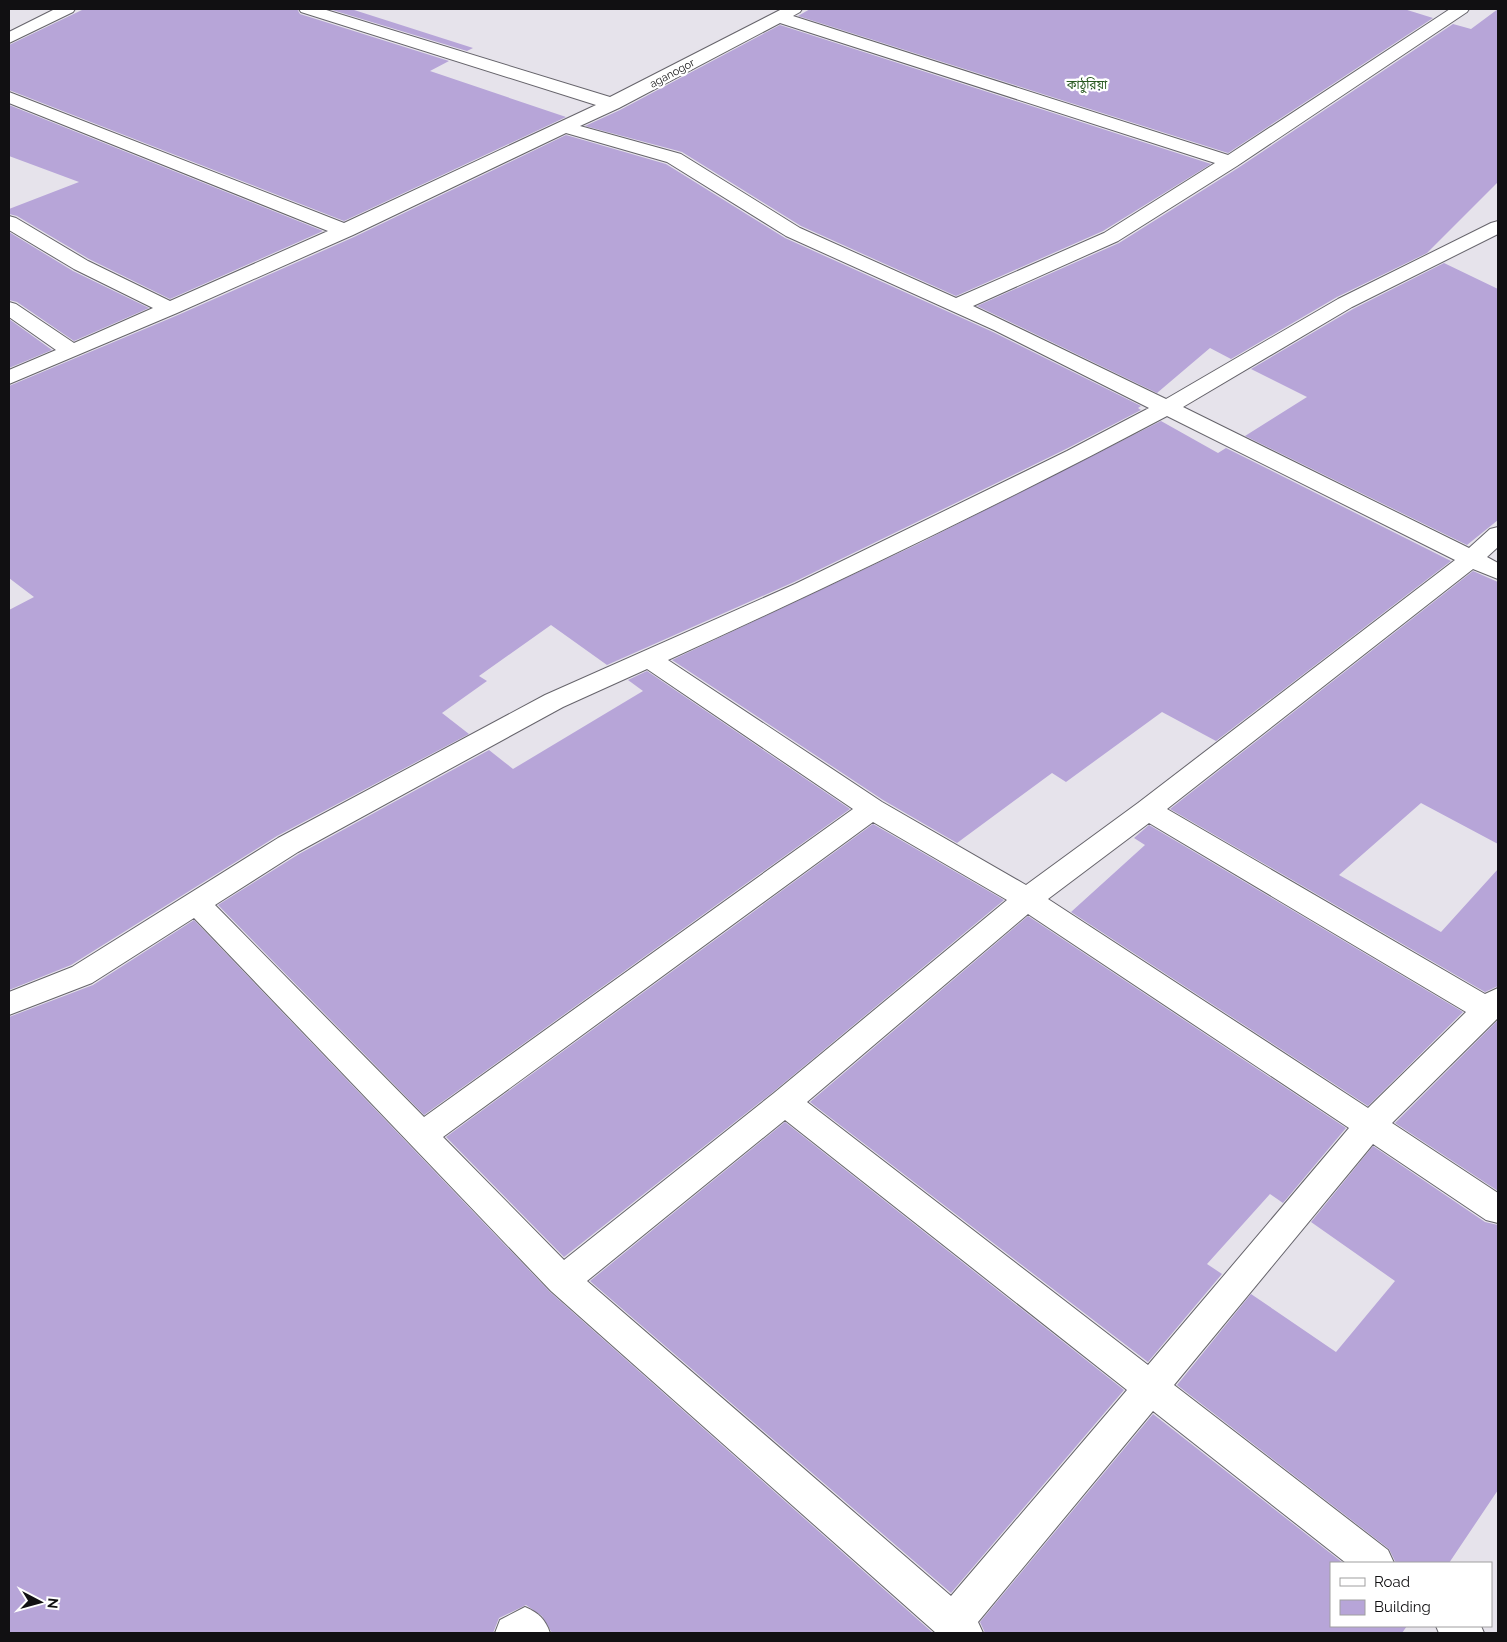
<svg xmlns="http://www.w3.org/2000/svg" width="1507" height="1642" font-family="Raleway,'Noto Sans Bengali',sans-serif">
	<rect width="100%" height="100%" fill="#e6e3eb"/>
	<!-- building -->
	<g fill="#b7a5d8">
		<polygon points="84,9 297,9 300,14 449,61 430,71 566,117 344,221 9,90 9,45"/>
		<polygon points="329,9 351,9 473,48 467,51"/>
		<polygon points="810,9 1404,9 1433,18 1228,153 798,16"/>
		<polygon points="1498,9 1498,182 1427,253 1337,297 1231,359 1210,348 1157,393 977,306 1119,243 1238,168 1453,24 1471,29"/>
		<polygon points="780,25 1211,164 1103,231 956,296 801,226 682,152 585,126 620,110"/>
		<polygon points="9,105 323,231 170,299 89,259 17,216 9,214 9,209 79,182 9,156"/>
		<polygon points="566,135 666,164 785,238 993,332 1141,406 1138,408 1141,410 1066,449 794,582 607,665 551,625 479,676 487,681 442,713 469,734 277,836 71,965 9,990 9,610 34,597 9,578 9,386 178,315 354,237"/>
		<polygon points="9,232 73,271 149,308 74,341 17,302 9,300"/>
		<polygon points="1444,263 1498,289 1498,520 1467,545 1245,436 1307,397 1251,369 1353,309"/>
		<polygon points="9,319 52,350 9,368"/>
		<polygon points="1161,421 1218,453 1226,448 1451,561 1216,741 1162,712 1066,782 1052,773 957,843 883,800 672,660 920,543"/>
		<polygon points="1473,571 1498,582 1498,844 1421,803 1339,875 1441,932 1498,869 1498,986 1485,992 1170,809"/>
		<polygon points="647,671 850,809 424,1115 218,905 299,854 489,750 513,769 643,691 628,680"/>
		<polygon points="873,824 1004,900 773,1092 564,1257 446,1137"/>
		<polygon points="1149,825 1463,1012 1368,1106 1071,912 1145,845 1134,838"/>
		<polygon points="1028,916 1346,1128 1283,1203 1270,1194 1207,1264 1222,1274 1148,1362 810,1102"/>
		<polygon points="194,920 550,1292 933,1633 552,1633 542,1616 526,1605 499,1618 493,1633 9,1633 9,1017 93,985"/>
		<polygon points="1498,1020 1498,1191 1395,1123"/>
		<polygon points="785,1122 1124,1390 951,1593 590,1281"/>
		<polygon points="1373,1146 1485,1222 1498,1225 1498,1490 1449,1563 1396,1563 1389,1549 1177,1385 1251,1294 1336,1352 1395,1281 1311,1222"/>
		<polygon points="1153,1414 1343,1563 1331,1563 1331,1626 1407,1626 1402,1633 985,1633 980,1622"/>
	</g>
	<g fill="none" stroke-linecap="round" stroke-linejoin="round">
		<defs>
			<g id="minor">
				<polygon points="55,9 75,9 73,12 9,43 9,32"/>
				<path d="M299 9H323L610 97 782 9H802L800 12 793 16 1228 155 1450 9H1469L1467 12 1237 166 1118 241 973 306 1166 399 1338 299 1491 223 1498 221V234L1352 307 1183 407 1469 548 1490 529 1498 527V547L1487 557 1498 563V579L1473 569 1167 809 1485 994 1498 988V1018L1392 1123 1498 1193V1223L1486 1220 1373 1144 1174 1385 1388 1550 1394 1563H1346L1153 1411 978 1622 983 1633H936L551 1291 194 918 92 983 9 1015V992L72 967 278 838 545 695 795 584 1067 451 1149 408 994 330 786 236 667 162 566 133 353 235 177 313 9 384V370L56 350 9 317V302L16 304 74 343 153 308 74 269 9 230V216L16 218 88 261 170 301 328 231 9 103V92L344 223 596 105 301 12ZM780 23 1215 163 1104 233 956 298 800 228 681 154 580 126 619 108ZM1167 416 1455 560 1138 803 1026 885 882 802 668 660C837 583 1003 503 1167 416ZM647 669 853 809 424 1117 215 905 298 852 563 707ZM873 822 1007 900 774 1093 564 1260 443 1137ZM1149 823 1466 1012 1368 1108 1048 899ZM1028 914 1349 1128 1148 1365 807 1102ZM785 1120 1127 1390 951 1596 587 1281Z"/>
				<path d="M525 1607C539 1613 545 1619 550 1633H495L500 1620Z"/>
				<polygon points="1436,1626 1481,1626 1484,1633 1439,1633"/>
			</g>
		</defs>
		<!-- minor casing -->
		<use href="#minor" stroke="#66646b" stroke-width="2"/>
		<!-- minor -->
		<use href="#minor" fill="#fff" fill-rule="evenodd"/>
	</g>
	<g text-anchor="middle" stroke-width="4.5" stroke-linejoin="round" paint-order="stroke">
		<!-- far-street labels -->
		<g font-size="11" fill="#111012" stroke="#fff">
			<text transform="translate(672 73) rotate(-28)" y="4">aganogor</text>
		</g>
		<!-- far-quarter labels -->
		<g font-size="12" fill="#27571f" stroke="#fff">
			<text x="1087" y="89">কাঠুরিয়া</text>
		</g>
	</g>
	<!-- border -->
	<rect width="1507" height="1642" fill="none" stroke="#111012" stroke-width="20"/>
	<!-- legend -->
	<rect x="1330" y="1562" width="162" height="65" fill="#ffffff" stroke="#a09fa0"/>
	<rect x="1340" y="1578" width="25" height="8" fill="#ffffff" stroke="#a09fa0"/>
	<text x="1374" y="1587" font-size="15" fill="#111012">Road</text>
	<rect x="1340" y="1600" width="25" height="15" fill="#b7a5d8" stroke="#a09fa0"/>
	<text x="1374" y="1612" font-size="15" fill="#111012">Building</text>
	<!-- north arrow -->
	<g transform="translate(40 1602) rotate(96)" stroke="#ffffff" stroke-width="4" paint-order="stroke">
	<path d="M0-4L9 19L0 12L-9 19Z" fill="#111012"/>
	<text y="-8" font-size="14" font-weight="bold" text-anchor="middle" fill="#111012">N</text>
	</g>
</svg>
